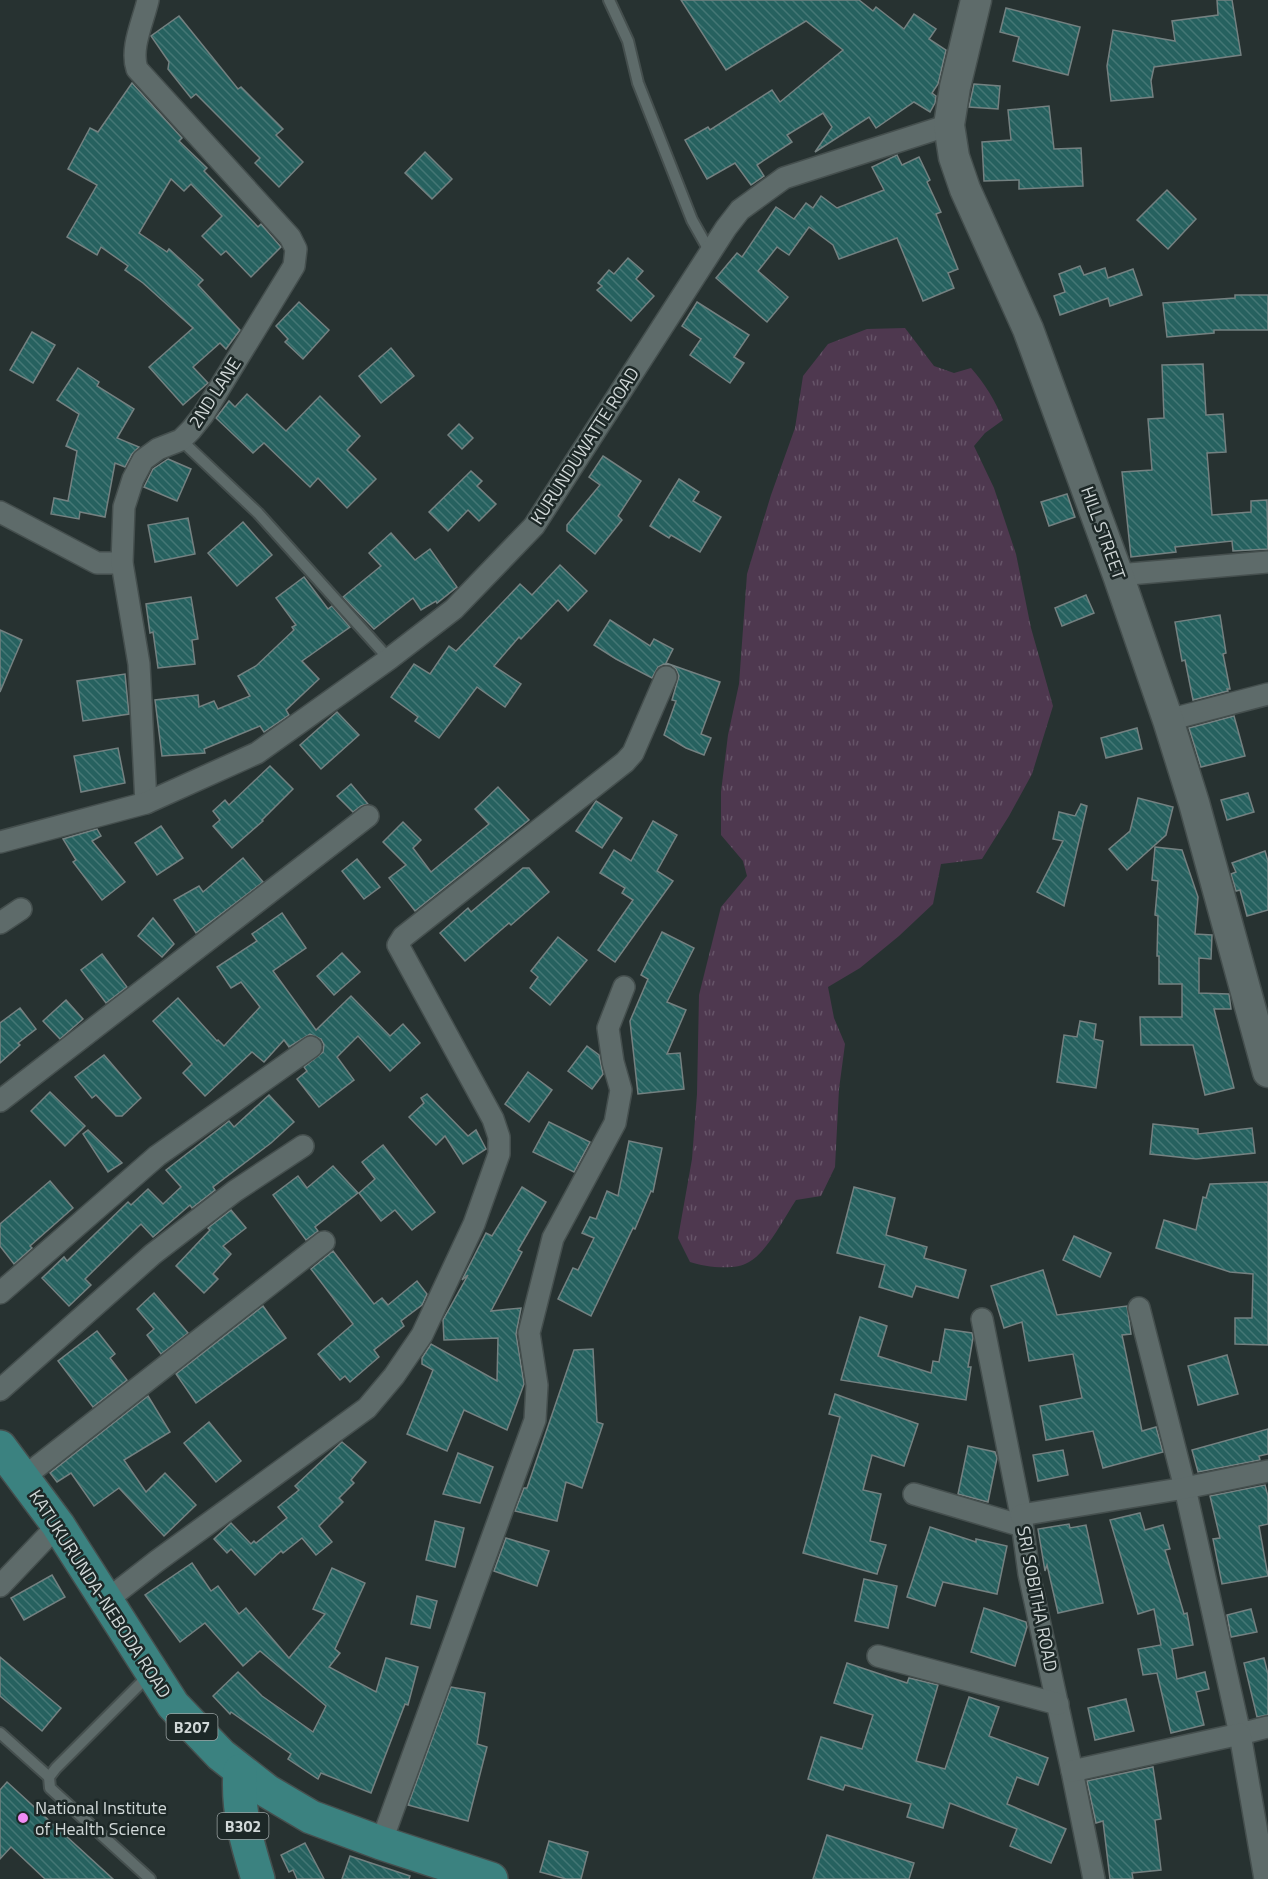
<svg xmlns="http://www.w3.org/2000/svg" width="1268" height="1879" font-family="'Titillium Web',sans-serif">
	<defs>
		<pattern id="grass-tufts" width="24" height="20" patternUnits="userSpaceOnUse" patternTransform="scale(1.5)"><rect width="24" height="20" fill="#4e384f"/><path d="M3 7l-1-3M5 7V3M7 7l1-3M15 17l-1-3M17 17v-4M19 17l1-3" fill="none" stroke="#665468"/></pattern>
		<pattern id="building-back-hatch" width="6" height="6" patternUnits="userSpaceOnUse" patternTransform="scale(1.5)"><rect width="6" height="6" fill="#26615f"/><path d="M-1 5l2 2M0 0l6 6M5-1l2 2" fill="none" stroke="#447775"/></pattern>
	</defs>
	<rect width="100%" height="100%" fill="#273231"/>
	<!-- grass -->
	<path fill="url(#grass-tufts)" d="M905 328 934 366 954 373 971 368C985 384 995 400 1003 420L985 433 974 446 994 488 1016 554 1031 628 1053 706 1032 774 1009 816 982 859 941 864 933 904 899 936 860 968 828 987 834 1018 845 1044 839 1089 835 1167 821 1196 796 1200C784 1218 768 1251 749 1262 735 1271 705 1267 690 1262L678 1238 692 1159 697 1094 699 995 721 907 747 876 743 861 721 835V792L728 735 739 684 747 574 771 495 795 428 803 376 828 344 867 329Z"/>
	<!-- building -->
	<g fill="url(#building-back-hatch)" stroke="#748181" stroke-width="1.5">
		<polygon points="681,0 859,0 873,11 876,7 904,29 914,14 936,29 929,39 946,50 938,84 932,93 936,96 935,103 930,112 914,102 876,128 869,117 815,152 832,127 823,113 787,135 792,142 757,165 764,176 751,185 735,163 707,179 685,140 708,127 710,130 772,90 780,102 843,50 806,21 726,70"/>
		<polygon points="1217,0 1232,0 1241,55 1154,67 1151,81 1153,97 1111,101 1107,66 1113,30 1175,41 1172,21 1218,15"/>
		<polygon points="1006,8 1080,27 1068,75 1013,61 1019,37 1000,32"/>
		<polygon points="179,16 238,89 241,87 283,129 276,135 303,162 279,187 255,163 260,158 196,94 191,98 168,69 169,62 151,36"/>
		<polygon points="132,83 182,138 179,141 207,168 204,171 258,227 261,224 281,247 251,277 226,251 221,255 202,236 222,216 191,184 184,191 171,179 139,233 167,252 169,249 203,280 198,285 240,330 226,349 220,343 193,367 208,383 183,405 149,367 193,328 143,283 125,270 128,266 101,247 97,255 67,237 97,185 68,169 90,128 98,132"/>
		<polygon points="974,84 1000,86 998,109 969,107"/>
		<polygon points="1049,106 1054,149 1081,148 1083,186 1019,189 1019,180 984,181 982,142 1011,140 1008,110"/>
		<polygon points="425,152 452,179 432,199 405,173"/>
		<polygon points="897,155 902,165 919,157 930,180 927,182 941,212 936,214 958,269 948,273 954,288 923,301 897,238 839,259 833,245 809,227 789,255 777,247 758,271 788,297 767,322 716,278 737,253 742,257 776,207 794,219 806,203 813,208 821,196 837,208 884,190 872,167"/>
		<polygon points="1167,190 1196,219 1168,249 1137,220"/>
		<polygon points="628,258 643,271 636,279 654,296 631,321 597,290 602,286 598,283 609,270 614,274"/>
		<polygon points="1080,266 1084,275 1105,268 1108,278 1133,269 1142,295 1110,306 1108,298 1060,315 1054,296 1065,292 1059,274"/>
		<polygon points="1235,295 1268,295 1268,330 1214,330 1214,333 1167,337 1163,303 1235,298"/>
		<polygon points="299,302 329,330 303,359 285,342 288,339 276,326"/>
		<polygon points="697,302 749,335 734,357 744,363 730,383 690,355 701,339 682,326"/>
		<polygon points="32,332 55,345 33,383 10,370"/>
		<polygon points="391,348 414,376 381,403 359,376"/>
		<polygon points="1203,364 1206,415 1223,414 1226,452 1207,453 1212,515 1251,512 1251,501 1267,500 1268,549 1233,551 1232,541 1175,547 1176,552 1131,557 1122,472 1152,470 1148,419 1164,418 1162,365"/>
		<polygon points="78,368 99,382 97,386 134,409 117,438 139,447 132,454 125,467 115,463 105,517 80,512 79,519 51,514 54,498 68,501 77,451 66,446 79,414 57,400"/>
		<polygon points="247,394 286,431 320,396 360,436 347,450 376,479 347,508 318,478 310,487 264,443 253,453 216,418 229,401 235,407"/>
		<polygon points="459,424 473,438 462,449 448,435"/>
		<polygon points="603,456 641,481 618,516 622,520 595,554 567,531 567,525 600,485 589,477"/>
		<polygon points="168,459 191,469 177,501 144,487 153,469"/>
		<polygon points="471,471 482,481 477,486 496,504 479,521 468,510 448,531 429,512"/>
		<polygon points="679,479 699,492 693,501 721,517 700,552 671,535 669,538 650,526"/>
		<polygon points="1067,494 1075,517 1049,526 1041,502"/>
		<polygon points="188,518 195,554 155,562 148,525"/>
		<polygon points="243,522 272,555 237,586 208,553"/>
		<polygon points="391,533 415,560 430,549 457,587 437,603 436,601 421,610 413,598 374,629 343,597 381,566 369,553"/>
		<polygon points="560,565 587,591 568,611 558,600 521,639 519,637 494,666 521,684 505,707 477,687 439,738 415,721 418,717 391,697 414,664 430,674 449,646 456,651 520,584 532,595"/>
		<polygon points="304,577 328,609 332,606 350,627 302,661 319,679 286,710 289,715 264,732 260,726 204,749 205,753 162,756 155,700 198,695 199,707 214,701 218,709 250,696 238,676 256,666 294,630 292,627 296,625 276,598"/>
		<polygon points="1086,595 1094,613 1062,626 1055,608"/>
		<polygon points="191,597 198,639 192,640 195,664 158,668 153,632 150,633 146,604"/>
		<polygon points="1220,615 1226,653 1223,654 1230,689 1227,689 1228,691 1193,700 1185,660 1182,661 1175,622"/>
		<polygon points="610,620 650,646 654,639 673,649 666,663 720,682 701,734 711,738 704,755 686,748 664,735 676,701 672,700 679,676 676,669 671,665 664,664 658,667 652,678 616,659 594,645"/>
		<polygon points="0,630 22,640 0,692"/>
		<polygon points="125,674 129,714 83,721 77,681"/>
		<polygon points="337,712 359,735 321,769 300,745"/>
		<polygon points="1234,716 1245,756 1201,767 1189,728"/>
		<polygon points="1137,728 1142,749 1106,758 1101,738"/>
		<polygon points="118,748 125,783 81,792 74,756"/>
		<polygon points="270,766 293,789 262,820 263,821 232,848 213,826 220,820 213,811 225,800 229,805"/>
		<polygon points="351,784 368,804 361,806 353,812 337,796"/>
		<polygon points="498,787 529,820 415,911 389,878 406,865 383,842 403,822 421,840 413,848 431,872 489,824 475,809"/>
		<polygon points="1248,793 1254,812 1227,820 1221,800"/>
		<polygon points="1138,798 1173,807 1166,835 1127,870 1109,849 1130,831"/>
		<polygon points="596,801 622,818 602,848 576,831"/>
		<polygon points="1081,804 1087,806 1064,906 1037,892 1063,841 1053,839 1059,812 1075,816"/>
		<polygon points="653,821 677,835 657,871 673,881 615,962 598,950 633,900 622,893 625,888 600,873 614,850 631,861"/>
		<polygon points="161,826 183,858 157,875 135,843"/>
		<polygon points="97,829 101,836 92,841 125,882 102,900 73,862 76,860 63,839"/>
		<polygon points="1155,847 1182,850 1198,897 1195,934 1212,935 1211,959 1199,958 1199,993 1229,994 1231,1009 1214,1009 1234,1088 1205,1095 1193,1045 1141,1045 1140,1017 1182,1017 1182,984 1159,984 1159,956 1157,956 1158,916 1155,915 1158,881 1152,880"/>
		<polygon points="1265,851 1268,861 1268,910 1247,916 1240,890 1236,891 1231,874 1236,872 1232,863"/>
		<polygon points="243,858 263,882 196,933 174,900 199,886 203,892"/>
		<polygon points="357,859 380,887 364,899 342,871"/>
		<polygon points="523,868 529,868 549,892 511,925 509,923 465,961 440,933 468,908 471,912"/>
		<polygon points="282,913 306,948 273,971 316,1030 351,996 390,1036 403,1024 420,1043 390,1071 358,1036 337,1057 354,1080 319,1107 297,1079 307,1071 304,1067 323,1052 324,1045 321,1039 310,1034 289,1047 284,1040 264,1062 252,1052 205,1096 183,1073 192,1064 153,1021 178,998 217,1041 218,1040 224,1046 260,1007 241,982 231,988 217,967 257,941 252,934"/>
		<polygon points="153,918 174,944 162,957 138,936"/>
		<polygon points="662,932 694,948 667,1002 686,1010 667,1054 680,1053 684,1089 638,1094 630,1021 648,979 641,975"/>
		<polygon points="558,937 587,960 550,1005 530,988 538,977 531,971"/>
		<polygon points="342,953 360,972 334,995 317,976"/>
		<polygon points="102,954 127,987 106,1003 81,970"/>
		<polygon points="66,1000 83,1019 60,1039 43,1021"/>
		<polygon points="20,1008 36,1029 18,1043 20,1045 0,1063 0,1023"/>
		<polygon points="1080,1021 1096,1024 1094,1039 1103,1041 1096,1088 1057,1082 1064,1035 1077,1037"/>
		<polygon points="587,1046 599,1055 603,1074 592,1089 568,1071"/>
		<polygon points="104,1055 141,1098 122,1116 116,1116 96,1095 92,1098 75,1077"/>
		<polygon points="528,1072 552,1090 529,1122 505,1104"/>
		<polygon points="50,1092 85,1126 65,1146 31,1111"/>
		<polygon points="427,1094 468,1136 476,1130 486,1149 463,1164 445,1136 436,1145 409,1117 424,1103 421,1098"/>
		<polygon points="269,1095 294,1122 271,1143 213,1187 215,1190 192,1208 190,1205 153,1237 141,1224 85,1279 91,1285 69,1306 42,1278 64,1257 67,1261 128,1202 131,1205 148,1189 163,1204 181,1187 166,1170 229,1121 234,1127"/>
		<polygon points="549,1122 590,1142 574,1172 533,1152"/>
		<polygon points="1153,1124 1198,1129 1198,1134 1252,1128 1255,1153 1196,1159 1150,1154"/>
		<polygon points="88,1130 122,1163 108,1172 83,1134"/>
		<polygon points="629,1141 662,1148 653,1192 651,1191 635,1229 633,1228 591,1316 558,1299 573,1268 578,1270 594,1238 582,1233 590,1217 596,1219 607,1191 618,1196"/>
		<polygon points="383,1145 435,1212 412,1230 395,1210 381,1221 359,1193 375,1179 362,1162"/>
		<polygon points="333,1166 358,1193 315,1227 318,1231 306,1240 273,1195 298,1176 307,1188"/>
		<polygon points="50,1181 73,1208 30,1246 32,1248 14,1264 0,1246 0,1224"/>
		<polygon points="1268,1182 1268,1345 1235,1344 1235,1318 1252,1318 1253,1274 1230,1272 1156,1248 1164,1220 1196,1230 1203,1197 1206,1198 1210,1184"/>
		<polygon points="522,1187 546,1202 518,1250 522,1252 491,1311 521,1308 516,1334 524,1384 507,1430 464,1410 447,1451 407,1434 433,1370 422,1364 422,1358 431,1344 497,1381 498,1338 444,1340 443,1320 468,1275 462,1280 486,1233 492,1236"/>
		<polygon points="854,1187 895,1198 886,1235 927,1247 924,1258 966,1270 958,1298 916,1286 912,1297 879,1287 885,1265 837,1253"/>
		<polygon points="231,1210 246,1228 223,1246 231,1254 213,1274 218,1279 204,1293 176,1266 210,1230 208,1228"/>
		<polygon points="1074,1236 1111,1253 1100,1277 1063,1260"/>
		<polygon points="333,1251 374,1304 382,1298 388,1305 417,1281 427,1294 422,1305 401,1321 404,1326 374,1350 379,1357 350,1382 345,1376 340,1380 318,1354 353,1324 311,1269"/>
		<polygon points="1043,1270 1057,1315 1127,1306 1131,1334 1122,1335 1142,1431 1156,1427 1163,1452 1103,1468 1093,1431 1046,1440 1040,1406 1082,1398 1073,1354 1029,1361 1022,1322 1004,1328 991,1286"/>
		<polygon points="154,1293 188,1333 161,1354 147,1335 154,1329 137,1309"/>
		<polygon points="263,1306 286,1338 196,1403 176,1374"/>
		<polygon points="860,1317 887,1326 878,1356 931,1373 933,1361 939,1362 945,1329 972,1333 973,1338 968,1367 971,1367 966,1400 841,1380"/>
		<polygon points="97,1331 115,1354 110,1358 127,1380 93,1407 58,1361"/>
		<polygon points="593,1349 597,1422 603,1424 582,1488 566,1482 557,1521 515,1511 524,1488 527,1488 574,1350"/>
		<polygon points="1227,1355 1238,1394 1198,1405 1188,1366"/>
		<polygon points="835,1394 918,1424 904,1466 872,1455 863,1490 881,1494 870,1541 886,1545 877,1574 803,1553 840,1417 829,1414"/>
		<polygon points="148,1396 170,1432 124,1460 146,1492 165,1473 196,1505 164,1536 119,1488 94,1506 71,1473 57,1482 50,1473"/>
		<polygon points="209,1422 241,1461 216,1482 184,1443"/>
		<polygon points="1268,1429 1268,1454 1259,1456 1260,1460 1198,1472 1192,1450"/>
		<polygon points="342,1442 366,1462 351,1480 354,1483 339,1498 343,1502 319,1526 332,1542 316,1555 302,1538 283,1553 281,1551 255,1575 231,1549 227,1553 214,1539 231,1523 251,1544 254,1541 256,1543 287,1518 278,1507 299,1490 295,1486"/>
		<polygon points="968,1446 995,1452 997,1458 988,1502 958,1494"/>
		<polygon points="1063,1450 1068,1475 1038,1481 1033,1455"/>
		<polygon points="458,1453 493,1467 480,1503 443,1494"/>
		<polygon points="1265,1485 1268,1496 1268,1524 1259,1526 1268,1576 1222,1584 1213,1539 1220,1538 1210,1496"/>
		<polygon points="1140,1513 1145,1530 1163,1525 1170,1549 1165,1550 1184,1614 1187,1613 1193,1645 1172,1649 1177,1679 1205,1672 1209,1689 1196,1692 1204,1725 1171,1733 1157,1673 1143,1675 1138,1649 1161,1645 1154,1609 1138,1614 1110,1520"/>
		<polygon points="435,1521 464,1528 455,1567 426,1560"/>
		<polygon points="1069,1524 1070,1528 1086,1525 1103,1603 1058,1613 1047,1565 1045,1571 1038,1529"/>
		<polygon points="930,1527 976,1542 976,1539 1007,1546 997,1594 943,1582 935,1606 907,1597"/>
		<polygon points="506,1538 549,1551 537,1586 494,1571"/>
		<polygon points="192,1563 211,1591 218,1586 239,1614 246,1608 289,1658 325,1614 313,1609 332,1568 365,1583 335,1649 340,1653 329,1667 376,1692 386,1658 418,1667 408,1705 405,1704 371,1793 321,1773 318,1779 288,1759 291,1754 231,1712 230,1714 213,1696 238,1672 262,1696 313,1732 326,1706 260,1651 243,1666 205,1623 180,1642 145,1595"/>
		<polygon points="52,1575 65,1597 24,1620 11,1598"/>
		<polygon points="864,1579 897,1586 888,1628 855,1621"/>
		<polygon points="417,1596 437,1601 430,1628 411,1624"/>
		<polygon points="984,1608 1026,1622 1027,1627 1015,1666 971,1652"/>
		<polygon points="1251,1609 1257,1632 1231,1637 1227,1615"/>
		<polygon points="0,1657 61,1708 42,1731 0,1696"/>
		<polygon points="1264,1658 1268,1674 1268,1715 1257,1717 1244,1663"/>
		<polygon points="847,1663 907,1683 909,1678 938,1685 916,1761 945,1769 969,1697 999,1707 989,1736 1048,1758 1038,1785 1017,1777 1007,1804 1066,1829 1051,1863 1010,1846 1017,1829 950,1803 943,1828 907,1817 911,1804 845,1785 843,1790 808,1779 821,1737 862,1749 873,1715 834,1703"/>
		<polygon points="451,1687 485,1693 477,1744 487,1747 468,1821 408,1805"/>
		<polygon points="1126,1699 1134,1731 1095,1740 1088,1708"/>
		<polygon points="1153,1767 1161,1819 1155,1820 1161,1870 1132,1873 1133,1879 1110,1879 1103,1821 1096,1823 1087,1781"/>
		<polygon points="7,1782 113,1879 45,1879 11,1847 0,1859 0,1790"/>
		<polygon points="827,1835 914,1863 909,1879 813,1879"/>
		<polygon points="549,1841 588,1852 581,1879 566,1879 540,1872"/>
		<polygon points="305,1843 324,1879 297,1879 293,1870 289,1872 281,1855"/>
		<polygon points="350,1856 410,1876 409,1879 342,1879"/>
	</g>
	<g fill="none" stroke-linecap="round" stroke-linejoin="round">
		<defs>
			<g id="lane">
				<polyline points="609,0 628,41 638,83 692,220 710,252"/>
				<polyline points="181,440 258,513 389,659"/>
				<polyline points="150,1674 56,1768 49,1777 50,1788 150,1879"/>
				<polyline points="0,1733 49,1777"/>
			</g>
			<g id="street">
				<polyline points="0,512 97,563 122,563"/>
				<polyline points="1118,575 1268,562"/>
				<polyline points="1168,720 1268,694"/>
				<path d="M146 803 139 664 122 563 124 507 133 479 143 460 158 449 181 440 191 430 203 415 294 266 296 249 290 237 137 69C130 48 143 22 148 0"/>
				<polyline points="0,842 146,803 257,753 389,659 454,609 534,526 726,228 740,210 784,178 949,125"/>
				<polyline points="0,923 21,909"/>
				<polyline points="0,1101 368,816"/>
				<polyline points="0,1293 157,1156 311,1047"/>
				<polyline points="1139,1308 1185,1488 1240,1734 1268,1727"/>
				<polyline points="982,1319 1021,1515 1029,1574 1072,1771 1094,1879"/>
				<polyline points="0,1390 153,1254 235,1191 303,1146"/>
				<polyline points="24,1477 324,1242"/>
				<polyline points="914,1494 1022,1526"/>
				<polyline points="1021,1515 1185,1488 1268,1471"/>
				<polyline points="0,1586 58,1525"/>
				<polyline points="107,1600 157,1561 367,1408 394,1376 422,1335 474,1224 499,1154 499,1137 493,1119 398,945 403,937 625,762 633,753 666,677"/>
				<polyline points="878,1656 1058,1704"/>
				<polyline points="1072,1771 1240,1734 1265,1879"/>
				<polyline points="381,1843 535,1420 537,1385 529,1333 553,1238 615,1123 621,1090 613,1062 608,1028 624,987"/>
			</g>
			<polyline id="secondary" points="976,0 955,87 949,125 954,157 965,189 1028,329 1118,575 1168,720 1194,803 1268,1072"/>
			<g id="primary">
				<polyline points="0,1447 58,1525 173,1705 221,1755 267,1791 311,1817 381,1843 491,1879"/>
				<path d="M240 1771C237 1810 247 1843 258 1879"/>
			</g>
		</defs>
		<!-- lane casing -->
		<use href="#lane" stroke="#454f4e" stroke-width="14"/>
		<!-- street casing -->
		<use href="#street" stroke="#454f4e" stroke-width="24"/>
		<!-- secondary casing -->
		<use href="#secondary" stroke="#454f4e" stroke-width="33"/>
		<!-- primary casing -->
		<use href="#primary" stroke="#454f4e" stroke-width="36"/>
		<!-- lane -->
		<use href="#lane" stroke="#5e6b6a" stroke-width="10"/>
		<!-- street -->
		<use href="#street" stroke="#5e6b6a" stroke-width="21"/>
		<!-- secondary -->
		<use href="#secondary" stroke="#5e6b6a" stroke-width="30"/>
		<!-- primary -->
		<use href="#primary" stroke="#3b8280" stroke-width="33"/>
	</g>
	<!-- markers -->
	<circle fill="#f08bf5" stroke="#1d2827" stroke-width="2" cx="23" cy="1818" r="6"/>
	<g text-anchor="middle" stroke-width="5" stroke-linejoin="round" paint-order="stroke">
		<!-- shield labels -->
		<g fill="#1d2827" stroke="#9ba3a3" stroke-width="1.5">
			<rect x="166.5" y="1714" width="51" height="26" rx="4.5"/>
			<rect x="217.5" y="1813" width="51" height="26" rx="4.5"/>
		</g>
		<g font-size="16" font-weight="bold" fill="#d1d8d8">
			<text x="192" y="1733">B207</text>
			<text x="243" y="1832">B302</text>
		</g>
		<!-- street labels -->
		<g font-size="18" fill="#d1d8d8" stroke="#1d2827">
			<text transform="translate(215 393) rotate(-57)" y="6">2ND LANE</text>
			<text transform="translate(585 446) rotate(-57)" y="6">KURUNDUWATTE ROAD</text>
			<text transform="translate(1103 533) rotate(70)" y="6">HILL STREET</text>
			<text transform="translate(100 1594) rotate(57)" y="6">KATUKURUNDA-NEBODA ROAD</text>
			<text transform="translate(1037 1599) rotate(79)" y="6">SRI SOBITHA ROAD</text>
		</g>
		<!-- poi labels -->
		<g font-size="18" fill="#d1d8d8" stroke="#1d2827" text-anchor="start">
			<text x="35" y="1814">National Institute<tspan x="35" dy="21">of Health Science</tspan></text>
		</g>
	</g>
</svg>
